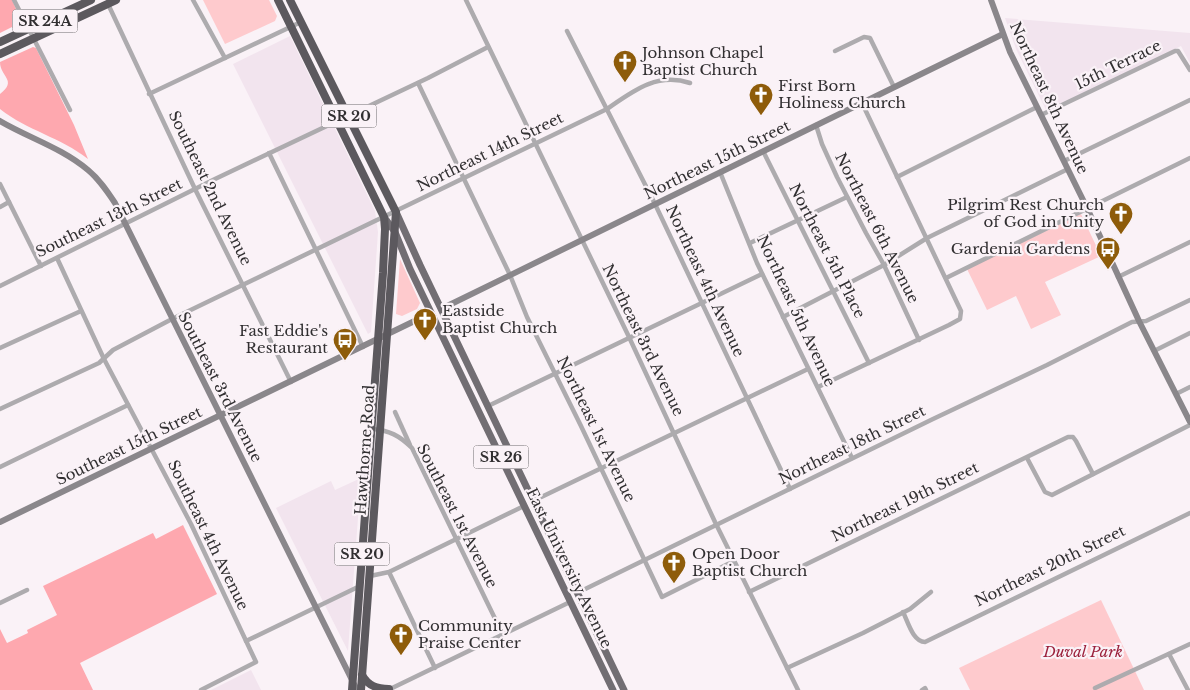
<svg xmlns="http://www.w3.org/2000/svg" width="1190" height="690" font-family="'Libre Baskerville',serif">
	<rect width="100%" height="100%" fill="#faf2f7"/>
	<!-- built -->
	<g fill="#f2e4ee">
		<polygon points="1005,18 1190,33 1190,63 1181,46 1047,112 1016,49"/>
		<polygon points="290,36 375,211 378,232 371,332 368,334 233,64"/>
		<polygon points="361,478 348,651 276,508 331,481 335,490"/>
		<polygon points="251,670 261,690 211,690"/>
	</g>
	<!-- green -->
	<g fill="#fecacd">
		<polygon points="203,0 269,0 277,16 275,21 225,44"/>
		<polygon points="1081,214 1101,256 1045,282 1061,315 1031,329 1016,296 987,310 967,269"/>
		<polygon points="400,259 420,303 417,309 402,316 396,314"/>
		<polygon points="1101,600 1144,690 970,690 959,668"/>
	</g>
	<!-- forest -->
	<g fill="#fea8af">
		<polygon points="0,0 12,0 21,20 18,24 0,33"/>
		<path d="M33 47 36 48 74 125 88 159C60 137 28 131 0 109V94C18 80 0 77 0 62Z"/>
		<polygon points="183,525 217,594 80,663 93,690 0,690 0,629 7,643 28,633 27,630 57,615 43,586 153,533 156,539"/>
	</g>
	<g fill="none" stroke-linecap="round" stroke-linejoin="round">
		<!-- street -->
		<g stroke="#adabae" stroke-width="4.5">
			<polyline points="14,0 70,110"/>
			<polyline points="193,0 225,58"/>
			<polyline points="466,0 629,337 715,522 798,690"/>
			<polyline points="108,4 195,189 291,382"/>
			<polyline points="567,31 655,204 790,489"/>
			<polyline points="835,51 864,37 870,38 894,87"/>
			<polyline points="418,83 510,275 527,317 581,426 662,597 734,561"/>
			<polyline points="149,94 301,22"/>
			<polyline points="1041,115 1175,51 1178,51 1190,70"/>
			<polyline points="816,125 822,144 837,177 866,233 884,265 919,340"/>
			<polyline points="763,151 869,363"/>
			<polyline points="269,153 363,347"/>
			<polyline points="1064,161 1190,100"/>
			<polyline points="720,172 757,263 852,458"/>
			<polyline points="897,177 1037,107"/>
			<polyline points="0,184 41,266"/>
			<polyline points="0,207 9,202"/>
			<polyline points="750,243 847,197"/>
			<polyline points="57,258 104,359 191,524 256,662 201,690"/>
			<polyline points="1118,277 1190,242"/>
			<polyline points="946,278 1190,158"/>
			<polyline points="0,286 215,179 428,78 488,47"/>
			<polyline points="783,317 884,265 927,238 1068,169"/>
			<polyline points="0,348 81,311"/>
			<polyline points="1154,351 1190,333"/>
			<polyline points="818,387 949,325 960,319 961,311 862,103"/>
			<polyline points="1176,394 1190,387"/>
			<polyline points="488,406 762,274"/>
			<path d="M0 409 99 363 113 350 172 319 607 109C633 91 657 72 690 83"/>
			<polyline points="395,412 410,445"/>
			<path d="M372 429C389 430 400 436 412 448L503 635"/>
			<polyline points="1027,458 1045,492 1052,495 1190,425"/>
			<polyline points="0,467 128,405"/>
			<polyline points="533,501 808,369"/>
			<polyline points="389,572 435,668"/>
			<polyline points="370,576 389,572 524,506"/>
			<polyline points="749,592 1068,437 1073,437 1076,441 1093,474"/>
			<polyline points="577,593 933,419 1047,365 1132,322 1146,321 1190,300"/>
			<polyline points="0,603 27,590"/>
			<path d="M903 612C908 622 913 642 925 642L1190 513"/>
			<polyline points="246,641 360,586"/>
			<polyline points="1169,654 1188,690"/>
			<polyline points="787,668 863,633 910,609 931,592"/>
			<polyline points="1095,688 1190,644"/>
			<polyline points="388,690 570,602"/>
			<polyline points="922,690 925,688 926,690"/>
		</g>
		<!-- secondary -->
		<g stroke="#8a878b" stroke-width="6">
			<polyline points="991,0 1010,52 1087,208 1139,321 1190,422"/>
			<path d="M0 121C29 138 62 148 88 170 99 179 107 191 115 203L357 690"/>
			<polyline points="441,309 1003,34"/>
			<polyline points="0,522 431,313"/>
		</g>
		<!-- primary -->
		<g stroke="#726e73" stroke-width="7">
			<polyline points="396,212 420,265 624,690"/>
			<polyline points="384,217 395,232 410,269 613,690"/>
		</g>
		<!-- highway -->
		<g stroke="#5c595e" stroke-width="8">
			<polyline points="278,0 384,217 385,229 383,273 352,690"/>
			<polyline points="290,0 396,212 361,690"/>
			<polyline points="0,42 91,0"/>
			<polyline points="0,54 116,0"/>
			<path d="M362 675C368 686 377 689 389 689"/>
		</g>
	</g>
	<!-- icons -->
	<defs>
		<symbol id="church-pin" viewBox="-11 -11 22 30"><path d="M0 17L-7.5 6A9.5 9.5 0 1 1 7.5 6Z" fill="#8e5c0a" stroke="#faf2f7"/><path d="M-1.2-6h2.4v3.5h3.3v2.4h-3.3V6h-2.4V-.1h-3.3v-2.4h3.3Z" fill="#fff"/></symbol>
		<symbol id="bus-pin" viewBox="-11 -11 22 30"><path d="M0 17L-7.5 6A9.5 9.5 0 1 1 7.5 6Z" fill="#8e5c0a" stroke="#faf2f7"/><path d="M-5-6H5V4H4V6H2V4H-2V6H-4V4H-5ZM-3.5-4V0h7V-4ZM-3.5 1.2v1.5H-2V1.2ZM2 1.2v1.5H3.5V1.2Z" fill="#fff"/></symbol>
	</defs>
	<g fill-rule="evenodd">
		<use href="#church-pin" x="611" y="48" width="28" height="38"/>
		<use href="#church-pin" x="747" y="81" width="28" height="38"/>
		<use href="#church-pin" x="1107" y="200" width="28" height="38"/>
		<use href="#bus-pin" x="1094" y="235" width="28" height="38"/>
		<use href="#church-pin" x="411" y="306" width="28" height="38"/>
		<use href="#bus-pin" x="331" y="326" width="28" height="38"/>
		<use href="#church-pin" x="660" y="549" width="28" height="38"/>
		<use href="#church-pin" x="387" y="621" width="28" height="38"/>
	</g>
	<g text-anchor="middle" stroke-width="4.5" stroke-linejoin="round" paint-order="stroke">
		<!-- shield labels -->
		<g fill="#faf2f7" stroke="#6d6a6c" stroke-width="1">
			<rect x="12.5" y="9.5" width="65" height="23" rx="4"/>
			<rect x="321.5" y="104.5" width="55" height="23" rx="4"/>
			<rect x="473.5" y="445.5" width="55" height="23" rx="4"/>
			<rect x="334.5" y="542.5" width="55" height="23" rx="4"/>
		</g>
		<g font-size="14" font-weight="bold" fill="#312f31">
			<text x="45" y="26">SR 24A</text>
			<text x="349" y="121">SR 20</text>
			<text x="501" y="462">SR 26</text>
			<text x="362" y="559">SR 20</text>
		</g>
		<!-- poi labels -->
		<g font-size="15" fill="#312f31" stroke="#faf2f7" text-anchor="start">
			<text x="642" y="58">Johnson Chapel<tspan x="642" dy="17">Baptist Church</tspan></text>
			<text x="778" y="91">First Born<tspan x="778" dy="17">Holiness Church</tspan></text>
			<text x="1104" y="210" text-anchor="end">Pilgrim Rest Church<tspan x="1104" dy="17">of God in Unity</tspan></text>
			<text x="1090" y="254" text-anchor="end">Gardenia Gardens</text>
			<text x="442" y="316">Eastside<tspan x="442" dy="17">Baptist Church</tspan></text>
			<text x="328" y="336" text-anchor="end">Fast Eddie's<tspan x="328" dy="17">Restaurant</tspan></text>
			<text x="692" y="559">Open Door<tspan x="692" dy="17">Baptist Church</tspan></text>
			<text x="418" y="631">Community<tspan x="418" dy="17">Praise Center</tspan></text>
		</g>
		<!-- street labels -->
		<g font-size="15" fill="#312f31" stroke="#faf2f7">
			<text transform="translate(1118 65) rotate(-26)" y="5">15th Terrace</text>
			<text transform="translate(1049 98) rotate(65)" y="5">Northeast 8th Avenue</text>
			<text transform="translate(490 152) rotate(-26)" y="5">Northeast 14th Street</text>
			<text transform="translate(717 160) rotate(-26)" y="5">Northeast 15th Street</text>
			<text transform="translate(210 188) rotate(64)" y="5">Southeast 2nd Avenue</text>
			<text transform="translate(109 218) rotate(-26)" y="5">Southeast 13th Street</text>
			<text transform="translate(877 228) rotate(63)" y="5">Northeast 6th Avenue</text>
			<text transform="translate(827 251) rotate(63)" y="5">Northeast 5th Place</text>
			<text transform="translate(705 281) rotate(65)" y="5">Northeast 4th Avenue</text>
			<text transform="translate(796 311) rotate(65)" y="5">Northeast 5th Avenue</text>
			<text transform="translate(643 340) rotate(64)" y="5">Northeast 3rd Avenue</text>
			<text transform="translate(220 387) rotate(63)" y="5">Southeast 3rd Avenue</text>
			<text transform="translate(596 429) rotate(64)" y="5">Northeast 1st Avenue</text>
			<text transform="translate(852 445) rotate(-26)" y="5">Northeast 18th Street</text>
			<text transform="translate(129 446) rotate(-26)" y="5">Southeast 15th Street</text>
			<text transform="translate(365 450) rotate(-86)" y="5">Hawthorne Road</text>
			<text transform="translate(905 502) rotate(-26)" y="5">Northeast 19th Street</text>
			<text transform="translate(457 516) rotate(63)" y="5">Southeast 1st Avenue</text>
			<text transform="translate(208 535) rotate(64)" y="5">Southeast 4th Avenue</text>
			<text transform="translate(1050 566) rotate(-26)" y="5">Northeast 20th Street</text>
			<text transform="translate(569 568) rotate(64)" y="5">East University Avenue</text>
		</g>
		<!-- park labels -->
		<g font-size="15" font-style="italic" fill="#9c223d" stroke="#faf2f7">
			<text x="1083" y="657">Duval Park</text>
		</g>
	</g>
</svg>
